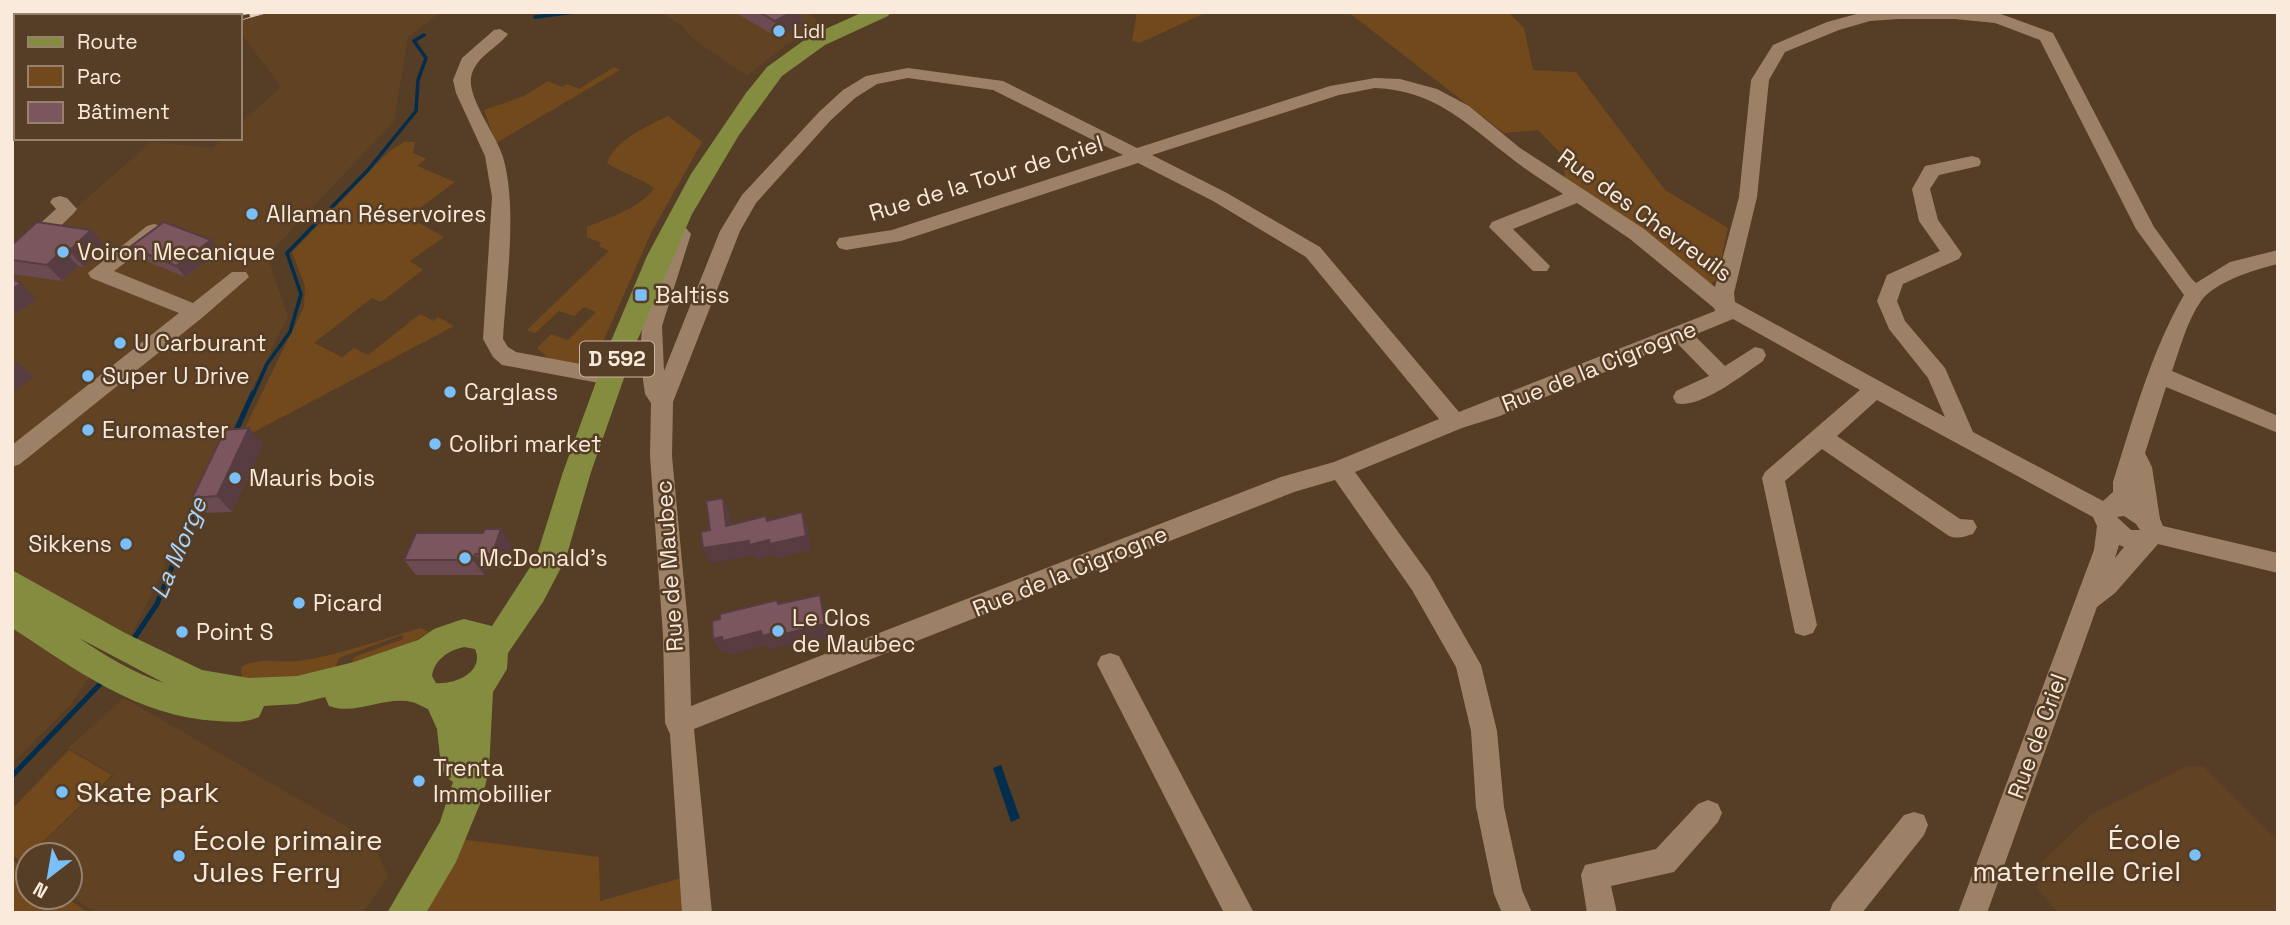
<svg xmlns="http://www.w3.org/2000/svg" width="2290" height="925" font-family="'Space Grotesk',sans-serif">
	<rect width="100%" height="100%" fill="#563d25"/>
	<!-- built -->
	<g fill="#614324">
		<polygon points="12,12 444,12 437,15 408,37 394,121 267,256 288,316 130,637 12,580 12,264 151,142 212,148 224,138 240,138 240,124 281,87 240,32 240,16 16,16 16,28 12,29"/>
		<polygon points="661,12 806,12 823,25 786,45 747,76 692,38 682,26"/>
		<polygon points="12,626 92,673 70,705 12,764"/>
		<polygon points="124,698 373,842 388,877 363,913 95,913 70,895 70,855 30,855 114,775 68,748"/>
		<polygon points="2187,766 2204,767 2278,841 2278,913 2058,913 2037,888 2042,862 2092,814"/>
	</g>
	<!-- green -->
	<g fill="#72491c">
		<polygon points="1137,12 1207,12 1140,43 1132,41"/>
		<polygon points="1348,12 1508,12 1524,28 1533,70 1576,72 1665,190 1728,228 1717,279 1711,284 1565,180 1563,156 1538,130 1504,133"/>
		<polygon points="614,67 620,70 496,143 484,110 524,96 548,81 562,87 567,84 579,89"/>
		<path d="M668 116 702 142 651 233 592 367 550 360 537 348 551 334 568 340 596 312 584 307 574 316 559 311 535 333 527 330 609 251 599 246 601 243 587 237V227C606 219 644 206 654 188 639 177 622 173 607 163 614 141 647 126 668 116Z"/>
		<polygon points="404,142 415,142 413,153 426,159 417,166 455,182 408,217 444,237 410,261 423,270 381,302 372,298 314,343 342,357 354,348 368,355 420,314 434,321 438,317 454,326 239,440 304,307 305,286 292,252 388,152"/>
		<path d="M420 628 429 632 410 644 350 666 354 657 403 639 402 635 339 658 335 669 280 681 242 680 241 667C259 657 279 663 299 661 340 655 380 640 420 628Z"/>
		<polygon points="69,750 112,775 22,862 12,855 12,809"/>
		<polygon points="459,839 599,857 600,901 692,875 684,913 413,913"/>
		<polygon points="12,860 28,871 28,897 66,897 88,913 12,913"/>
	</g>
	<!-- water -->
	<polygon fill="#022d4c" points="1001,765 1020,818 1011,822 993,768"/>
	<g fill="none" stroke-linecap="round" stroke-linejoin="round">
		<!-- stream-far1 -->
		<g stroke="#022d4c" stroke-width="3.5">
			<polyline points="535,17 575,12"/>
			<polyline points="253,395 267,364 290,332 301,294 287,253 368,170 416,111 418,80 426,58 414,41 424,35"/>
		</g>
		<!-- stream -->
		<g stroke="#022d4c" stroke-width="5">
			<polyline points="235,433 253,393"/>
			<polyline points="131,643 157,604 199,499"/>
			<polyline points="12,776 103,681"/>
		</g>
		<!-- minor -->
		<g fill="#9d8167" fill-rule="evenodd">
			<polygon points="80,12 179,12 176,16 77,16"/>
			<path d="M1864 12 1998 13 2053 33 2154 227 2191 278 2196 283 2230 262 2278 250V264C2256 269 2214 282 2201 301 2187 321 2180 348 2172 371L2278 416V433L2166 387 2145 453 2152 467 2160 519 2163 526 2278 553V573L2158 544 2115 593 2097 607 1987 913H1958L2094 550 2097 526 2093 517 1877 400 1837 436 1960 519 1973 520 1977 527 1973 534C1964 537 1958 539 1949 536L1822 449 1785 481 1817 625 1813 633 1804 636 1795 633 1762 478 1765 472 1860 390 1733 319 1694 335 1725 366 1755 347 1763 349 1766 355 1763 361C1744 374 1699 410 1676 403L1673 397 1676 391 1709 376 1676 342 1500 416 1462 428 1355 472 1430 576 1481 665 1497 731 1504 807 1522 890 1532 913H1502L1494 894 1476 807 1471 731 1456 667 1412 590 1335 480 1294 492 694 729 712 913H682L670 734 665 723 663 635 650 456 651 403 645 394 640 358 642 326 671 236 664 227 667 222H681L691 234 662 326 664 371 720 231 742 195 819 112 843 90 866 76 908 68 1003 81 1137 148 1330 86 1375 78 1400 79 1437 89 1469 106 1520 148 1644 229 1715 287 1739 197 1751 80 1773 45 1827 22ZM1899 19H1955L1995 23 2040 40 2136 229 2184 295C2151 352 2133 419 2113 482V492L2103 501 1973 432 1945 368 1905 321 1897 301 1903 284 1959 259 1962 254 1938 220 1930 189 1939 175 1979 166 1981 162 1979 158 1972 156 1925 166 1912 189 1919 221 1940 251 1887 275 1877 301 1889 329 1928 378 1945 417 1735 302 1734 293 1757 197 1769 80 1785 52 1839 30 1870 21ZM908 78 993 90 1123 155 892 230 839 238 836 243 839 248 846 250 901 241 1138 163 1213 201 1306 257 1439 419 1334 462 1281 477 691 706 689 635 672 456 673 402 740 231 756 203 831 120 855 98 877 84ZM1375 88C1434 91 1462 120 1506 154 1524 169 1544 181 1563 194L1492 222 1489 227 1533 271H1547L1550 266 1513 229 1577 203 1630 239 1714 308 1715 311 1459 412 1320 247 1227 193 1152 155 1339 95ZM2124 516 2136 524 2140 530H2131L2117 517ZM2119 545 2124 547 2115 558Z"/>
			<polygon points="16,27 16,38 12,39 12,28"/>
			<path d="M500 29 508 34C497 49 474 57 471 78 468 99 497 136 503 157 518 209 506 285 503 339L508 347 516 352 618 371 621 377 618 383 610 385 502 365 493 357 483 339 492 197 485 156 456 93 453 80 462 58 494 30Z"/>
			<rect x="12" y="104" width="4" height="11"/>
			<polygon points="60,196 67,198 77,209 74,213 19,266 12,268 12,249 56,209 50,202 53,198"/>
			<polygon points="154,224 161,226 164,231 161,236 114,271 193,303 232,272 246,272 249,277 203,317 20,464 12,467 12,445 179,313 91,278 88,273 147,226"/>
			<polygon points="1110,653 1119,656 1254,913 1224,913 1097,664 1101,656"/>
			<polygon points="1708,800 1718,804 1722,813 1718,822 1674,872 1611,886 1617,913 1587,913 1581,875 1585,865 1656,849 1698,804"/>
			<polygon points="1914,812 1924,815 1928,825 1924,835 1862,913 1829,913 1833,903 1904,815"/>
		</g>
		<!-- major -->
		<path fill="#848c3f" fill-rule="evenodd" d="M863 12H891L888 16 825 45 782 76 739 135 692 214 637 341 591 472 566 558 543 602 508 653 507 669 493 692 489 770 482 799 456 862 426 913H387L440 822 453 782 446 777 441 766 437 729 428 709C423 707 417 703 412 702 384 696 355 716 329 706L325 697 297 704 264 706 259 717C245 723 232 722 217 721 138 717 75 669 12 628V570L125 633 202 670 249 678 297 676 354 662 418 640 434 629 457 621 464 619 492 626 536 558 563 472 611 341 647 256 691 174 746 93 767 67 810 36ZM79 638 164 683C133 673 106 656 79 638ZM464 647 475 649C485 672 455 685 436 683L432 676C434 660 449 650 464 647Z"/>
		<defs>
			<g id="rail">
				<polyline points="240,18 262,12"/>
				<polyline points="12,90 16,88"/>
			</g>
		</defs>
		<!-- rail casing -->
		<use href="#rail" stroke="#dfcdbd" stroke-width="5"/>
		<!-- rail -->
		<use href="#rail" stroke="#563d25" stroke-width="3.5" stroke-dasharray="10" stroke-linecap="butt"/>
	</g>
	<!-- wall -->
	<g fill="#6b4a51">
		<polygon points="734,12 800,12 803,24 779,38"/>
		<polygon points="12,245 105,246 84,267 78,266 62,281 12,274"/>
		<polygon points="130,247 220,251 185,277 139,258"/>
		<polygon points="263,444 232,512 207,513 192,498"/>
		<polygon points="512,544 502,568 486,569 484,575 416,575 404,560"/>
	</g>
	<!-- shaded-wall -->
	<g fill="#573c42">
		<polygon points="790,12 800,12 803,24 779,38 775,21"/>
		<polygon points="91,230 105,246 84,267 69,251"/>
		<polygon points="211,240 220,251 185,277 176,266"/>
		<polygon points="63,250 78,266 62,281 47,265"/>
		<polygon points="21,283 37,299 12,316 12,289"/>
		<polygon points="17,361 34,377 12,393 12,364"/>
		<polygon points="249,428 263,444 232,512 217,496"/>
		<polygon points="723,498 730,513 733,541 726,526"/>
		<polygon points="802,512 808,527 811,550 776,559 774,555 756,559 754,556 710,563 703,548 749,541 769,540"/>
		<polygon points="501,529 512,544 502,568 492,554"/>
		<polygon points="475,554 486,569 484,575 473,560"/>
		<polygon points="820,595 825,609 831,638 790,648 788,644 769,650 767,645 730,655 728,651 721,653 713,639"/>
	</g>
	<!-- building -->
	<g fill="#7c565e" stroke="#573c42" stroke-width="2">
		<polygon points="759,12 791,12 775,21"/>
		<polygon points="37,222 91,230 69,251 63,250 47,265 12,260 12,245"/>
		<polygon points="164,222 211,240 176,266 130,247"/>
		<polygon points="12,279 21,283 12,289"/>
		<polygon points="249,428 217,496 192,498 225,430"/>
		<polygon points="723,498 726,526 766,516 767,521 802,512 806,536 770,544 769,540 749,545 749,541 703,548 701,532 710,530 706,501"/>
		<polygon points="485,529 501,529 492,554 475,554 473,560 404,560 416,533 483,533"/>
		<polygon points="820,595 825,624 784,634 783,630 762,636 761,631 723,641 722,637 713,639 712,621 720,619 720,614 777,600 778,604"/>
	</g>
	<!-- markers -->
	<g fill="#7abff8" stroke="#563d25" stroke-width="2.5">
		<circle cx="779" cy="31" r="7"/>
		<circle cx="252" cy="214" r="7"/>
		<circle cx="63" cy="252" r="7"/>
		<rect x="634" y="288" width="14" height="14" rx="3.5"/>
		<circle cx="120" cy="343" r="7"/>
		<circle cx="88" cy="376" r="7"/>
		<circle cx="450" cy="392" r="7"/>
		<circle cx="88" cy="430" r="7"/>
		<circle cx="435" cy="444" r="7"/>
		<circle cx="235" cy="478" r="7"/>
		<circle cx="126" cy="544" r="7"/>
		<circle cx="465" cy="558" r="7"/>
		<circle cx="299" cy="603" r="7"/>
		<circle cx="778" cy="631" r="7"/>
		<circle cx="182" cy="632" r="7"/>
		<circle cx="419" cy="781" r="7"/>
		<circle cx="62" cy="792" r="7"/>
		<circle cx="2195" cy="855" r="7"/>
		<circle cx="179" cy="856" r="7"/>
	</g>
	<g text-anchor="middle" stroke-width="5" stroke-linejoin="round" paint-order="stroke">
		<!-- far-poi labels -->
		<g font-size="19" fill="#faeadc" stroke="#563d25" text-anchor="start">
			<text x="793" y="38">Lidl</text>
		</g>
		<!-- shield labels -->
		<rect fill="#563d25" stroke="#c9b6a5" stroke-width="2" x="580" y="341.5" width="74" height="35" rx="5"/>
		<g font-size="21" font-weight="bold" fill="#faeadc">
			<text x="617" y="366">D 592</text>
		</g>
		<!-- street labels -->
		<g font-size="23" fill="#faeadc" stroke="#563d25">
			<text transform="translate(986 178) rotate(-17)" y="8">Rue de la Tour de Criel</text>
			<text transform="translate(1645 215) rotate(36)" y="8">Rue des Chevreuils</text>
			<text transform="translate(1599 366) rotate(-22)" y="8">Rue de la Cigrogne</text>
			<text transform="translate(669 566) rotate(-94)" y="8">Rue de Maubec</text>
			<text transform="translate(1070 571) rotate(-22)" y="8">Rue de la Cigrogne</text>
			<text transform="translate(2037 736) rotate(-70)" y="8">Rue de Criel</text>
		</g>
		<!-- poi labels -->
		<g font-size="23" fill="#faeadc" stroke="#563d25" text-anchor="start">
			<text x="266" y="222">Allaman Réservoires</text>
			<text x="77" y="260">Voiron Mecanique</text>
			<text x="655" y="303">Baltiss</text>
			<text x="134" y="351">U Carburant</text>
			<text x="102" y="384">Super U Drive</text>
			<text x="464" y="400">Carglass</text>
			<text x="102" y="438">Euromaster</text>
			<text x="449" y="452">Colibri market</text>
			<text x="249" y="486">Mauris bois</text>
			<text x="112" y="552" text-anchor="end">Sikkens</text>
			<text x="479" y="566">McDonald's</text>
			<text x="313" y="611">Picard</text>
			<text x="792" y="626">Le Clos<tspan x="792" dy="26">de Maubec</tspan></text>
			<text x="196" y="640">Point S</text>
			<text x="433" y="776">Trenta<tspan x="433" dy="26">Immobillier</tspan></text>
		</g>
		<!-- water labels -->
		<g font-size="24" font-style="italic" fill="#aad6fd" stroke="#563d25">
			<text transform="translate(179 548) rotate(-67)" y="8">La Morge</text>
		</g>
		<!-- near-poi labels -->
		<g font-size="28" fill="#faeadc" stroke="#563d25" text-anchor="start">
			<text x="76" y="802">Skate park</text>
			<text x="2181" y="849" text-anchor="end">École<tspan x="2181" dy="32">maternelle Criel</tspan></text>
			<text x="193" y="850">École primaire<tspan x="193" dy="32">Jules Ferry</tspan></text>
		</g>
	</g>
	<!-- border -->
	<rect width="2290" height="925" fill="none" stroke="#faeadc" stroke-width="28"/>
	<!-- legend -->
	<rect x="14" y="14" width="228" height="126" fill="#563d25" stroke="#98826e" stroke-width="2"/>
	<rect x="28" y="37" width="35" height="10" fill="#848c3f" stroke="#98826e" stroke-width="2"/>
	<text x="77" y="49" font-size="21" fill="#faeadc">Route</text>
	<rect x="28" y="66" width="35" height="21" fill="#72491c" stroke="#98826e" stroke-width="2"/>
	<text x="77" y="84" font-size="21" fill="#faeadc">Parc</text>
	<rect x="28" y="102" width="35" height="21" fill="#7c565e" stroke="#98826e" stroke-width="2"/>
	<text x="77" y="119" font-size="21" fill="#faeadc">Bâtiment</text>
	<!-- north arrow -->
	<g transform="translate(49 876) rotate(211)"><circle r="33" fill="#563d25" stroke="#98826e" stroke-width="2"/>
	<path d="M0-5L12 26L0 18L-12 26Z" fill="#7abff8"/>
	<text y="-10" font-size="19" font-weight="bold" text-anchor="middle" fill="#faeadc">N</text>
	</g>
</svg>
